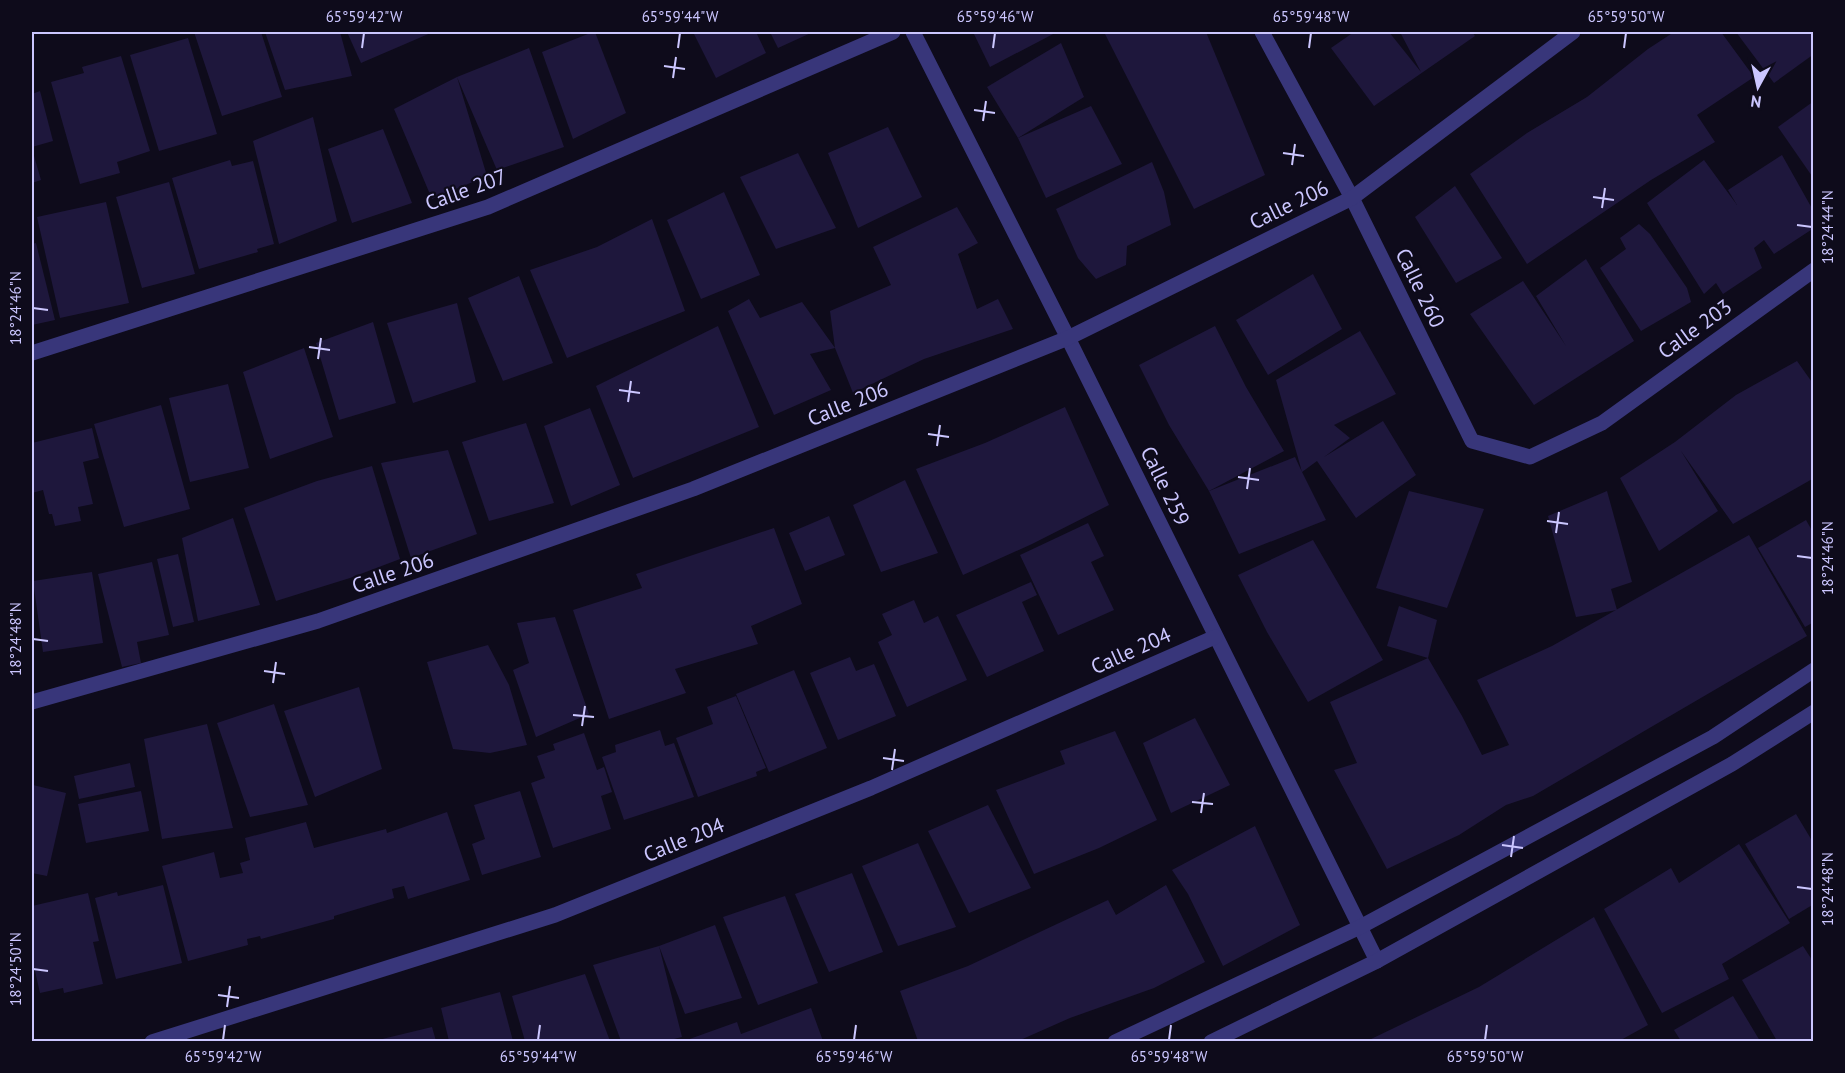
<svg xmlns="http://www.w3.org/2000/svg" width="1845" height="1073" font-family="'PT Sans',sans-serif">
	<rect width="100%" height="100%" fill="#0e0b1b"/>
	<!-- building -->
	<g fill="#1e173c">
		<polygon points="194,32 261,32 282,97 222,116"/>
		<polygon points="265,32 340,32 352,76 285,90"/>
		<polygon points="347,32 433,32 361,63"/>
		<polygon points="593,32 595,32 626,113 573,139 542,52"/>
		<polygon points="693,32 756,32 766,53 716,78"/>
		<polygon points="770,32 813,32 778,48"/>
		<polygon points="973,32 1057,32 990,67"/>
		<polygon points="1104,32 1206,32 1265,175 1194,209"/>
		<polygon points="1354,32 1389,32 1421,72 1400,32 1472,32 1475,36 1374,106 1331,48"/>
		<polygon points="1674,32 1721,32 1754,77 1697,115 1715,142 1651,180 1527,264 1470,174 1527,133 1587,97 1648,49"/>
		<polygon points="1736,32 1814,32 1814,54 1774,83"/>
		<polygon points="188,38 217,134 159,151 130,55"/>
		<polygon points="1061,43 1084,97 1018,138 987,87"/>
		<polygon points="529,48 564,147 497,170 457,77 487,176 432,199 394,109 457,77"/>
		<polygon points="121,56 150,151 117,162 120,173 80,184 51,82 84,73 82,67"/>
		<polygon points="40,91 53,141 32,147 32,94"/>
		<polygon points="1814,101 1814,179 1778,127"/>
		<polygon points="1091,106 1122,164 1046,198 1018,138"/>
		<polygon points="313,117 337,221 279,244 253,141"/>
		<polygon points="888,127 922,197 858,228 828,153"/>
		<polygon points="383,129 412,203 352,223 328,149"/>
		<polygon points="32,149 41,180 32,183"/>
		<polygon points="798,153 836,228 776,249 740,177"/>
		<polygon points="1782,155 1814,212 1814,228 1774,254 1764,240 1754,248 1762,268 1723,294 1716,283 1704,294 1647,203 1704,160 1737,205 1728,190"/>
		<polygon points="230,160 232,166 253,161 274,244 257,249 258,252 199,269 172,178"/>
		<polygon points="1152,162 1164,192 1171,225 1127,246 1126,265 1096,279 1078,258 1056,209"/>
		<polygon points="169,182 195,274 142,288 116,197"/>
		<polygon points="1455,186 1502,258 1456,283 1415,217"/>
		<polygon points="724,192 760,275 701,299 667,220"/>
		<polygon points="106,202 129,303 60,318 37,217"/>
		<polygon points="957,207 978,243 958,254 977,309 998,299 1013,329 924,359 853,393 835,348 810,354 831,390 774,415 728,311 749,299 760,318 802,302 835,348 830,311 891,285 873,247"/>
		<polygon points="652,219 685,311 567,358 530,270 597,247"/>
		<polygon points="1639,224 1650,234 1687,288 1691,302 1641,331 1600,268 1626,249 1620,238"/>
		<polygon points="36,243 55,320 32,325 32,244"/>
		<polygon points="1586,259 1634,341 1534,405 1470,314 1523,281 1566,346 1536,296"/>
		<polygon points="1313,274 1342,329 1268,375 1236,320"/>
		<polygon points="519,276 553,363 503,381 468,298"/>
		<polygon points="457,303 476,382 413,403 387,323"/>
		<polygon points="373,322 396,403 339,420 316,343"/>
		<polygon points="718,326 759,427 633,478 596,386"/>
		<polygon points="1215,326 1246,387 1284,451 1209,491 1169,425 1139,365"/>
		<polygon points="1360,331 1396,394 1334,425 1350,438 1324,457 1383,421 1416,475 1356,518 1317,461 1302,472 1326,520 1239,554 1209,491 1295,457 1302,472 1276,380"/>
		<polygon points="304,348 333,437 270,459 243,372"/>
		<polygon points="1797,361 1814,385 1814,478 1733,524 1681,451 1718,511 1659,551 1620,478 1675,442 1736,395"/>
		<polygon points="228,384 249,468 190,482 169,398"/>
		<polygon points="161,405 190,509 124,527 94,424"/>
		<polygon points="1065,407 1109,505 1032,544 963,575 916,469 985,443"/>
		<polygon points="590,408 620,485 571,506 544,426"/>
		<polygon points="526,423 554,503 489,521 462,442"/>
		<polygon points="92,428 99,458 83,462 93,504 78,507 81,521 55,526 52,514 49,514 43,490 32,493 32,443"/>
		<polygon points="448,450 477,534 411,558 381,463"/>
		<polygon points="372,466 400,559 350,578 276,601 244,508 317,481"/>
		<polygon points="905,480 938,553 881,572 853,505"/>
		<polygon points="1409,491 1484,509 1447,608 1376,588"/>
		<polygon points="1607,491 1632,582 1611,589 1617,610 1576,617 1548,516"/>
		<polygon points="829,516 845,555 805,571 789,533"/>
		<polygon points="233,518 260,605 198,621 182,538"/>
		<polygon points="1806,520 1814,534 1814,622 1805,627 1758,548"/>
		<polygon points="1088,523 1104,556 1091,562 1114,610 1058,635 1020,555"/>
		<polygon points="774,528 802,604 751,626 758,644 675,669 686,693 609,719 573,610 642,588 636,574"/>
		<polygon points="1749,535 1807,636 1533,796 1506,805 1459,835 1387,869 1334,770 1357,763 1330,702 1428,658 1462,716 1482,755 1509,745 1477,680 1552,646"/>
		<polygon points="1313,540 1383,660 1308,702 1267,632 1238,575"/>
		<polygon points="178,554 194,622 173,627 157,559"/>
		<polygon points="152,562 169,635 137,642 141,663 122,667 98,574"/>
		<polygon points="92,572 103,643 43,652 33,581"/>
		<polygon points="1031,582 1037,595 1022,602 1044,651 987,677 956,615"/>
		<polygon points="914,600 924,623 938,616 967,680 907,707 878,642 892,635 882,614"/>
		<polygon points="1399,606 1437,620 1428,658 1387,646"/>
		<polygon points="555,617 589,714 536,737 513,670 529,663 517,623"/>
		<polygon points="488,645 509,685 527,745 490,753 453,749 427,662"/>
		<polygon points="850,657 856,671 874,664 896,716 838,740 810,673"/>
		<polygon points="794,670 827,748 769,772 736,694"/>
		<polygon points="359,687 382,769 315,797 284,711"/>
		<polygon points="736,696 766,768 756,772 757,776 698,797 676,738 713,724 707,707"/>
		<polygon points="274,704 308,805 250,817 217,723"/>
		<polygon points="1195,718 1230,785 1171,813 1143,743"/>
		<polygon points="207,724 233,828 162,839 144,739"/>
		<polygon points="660,730 665,746 674,743 694,797 624,820 602,757 616,752 615,745"/>
		<polygon points="1115,731 1157,820 1099,848 1034,874 996,790 1065,764 1060,751"/>
		<polygon points="584,733 597,770 604,767 612,792 601,796 611,829 553,848 531,783 545,778 537,756 555,750 553,744"/>
		<polygon points="130,763 135,787 79,799 74,776"/>
		<polygon points="33,785 66,793 47,876 32,873 32,787"/>
		<polygon points="141,791 149,831 86,843 78,804"/>
		<polygon points="520,791 541,857 482,875 472,844 485,839 474,805"/>
		<polygon points="988,805 1031,888 969,913 928,831"/>
		<polygon points="447,812 470,880 408,899 404,886 392,889 394,898 334,916 334,919 261,939 260,936 247,939 248,945 188,961 162,866 214,852 220,878 243,873 240,863 250,860 245,838 306,822 314,848 386,829 387,833"/>
		<polygon points="1796,814 1814,844 1814,904 1789,919 1745,844"/>
		<polygon points="1255,826 1300,925 1223,966 1188,894 1172,870"/>
		<polygon points="918,843 956,927 898,946 862,866"/>
		<polygon points="1739,844 1790,923 1722,964 1729,979 1662,1013 1604,909 1671,868 1679,883"/>
		<polygon points="852,873 883,952 829,972 795,894"/>
		<polygon points="163,885 182,963 116,979 95,898 117,892 118,896"/>
		<polygon points="1166,885 1205,962 1154,988 1070,1018 1018,1041 918,1041 900,991 968,966 1108,900 1116,915"/>
		<polygon points="88,893 99,941 93,942 103,984 64,993 63,988 40,993 32,958 32,906"/>
		<polygon points="785,896 818,983 758,1005 723,917"/>
		<polygon points="1594,917 1648,1025 1619,1041 1367,1041 1479,987"/>
		<polygon points="715,925 742,998 685,1014 659,946 682,1037 666,1041 621,1041 593,965 659,946"/>
		<polygon points="1803,946 1814,963 1814,1041 1777,1041 1742,980"/>
		<polygon points="585,974 610,1041 525,1041 512,996"/>
		<polygon points="500,992 513,1041 449,1041 441,1008"/>
		<polygon points="1733,996 1760,1041 1681,1041 1674,1030"/>
		<polygon points="811,1008 823,1041 684,1041 737,1022 741,1034"/>
		<polygon points="432,1027 436,1041 374,1041"/>
	</g>
	<g fill="none" stroke-linecap="round" stroke-linejoin="round">
		<!-- minor -->
		<g stroke="#38367a" stroke-width="15">
			<polyline points="913,32 1068,338 1377,961"/>
			<polyline points="1262,32 1352,198 1472,441 1530,457 1602,423 1814,270"/>
			<polyline points="32,353 488,207 893,32"/>
			<polyline points="32,702 318,621 693,489 1068,338 1352,198 1573,32"/>
			<polyline points="152,1042 555,915 871,788 1215,637"/>
		</g>
		<!-- tertiary -->
		<g stroke="#38367a" stroke-width="15">
			<polyline points="1115,1042 1360,927 1713,737 1814,670"/>
			<polyline points="1211,1042 1377,961 1732,764 1814,712"/>
		</g>
	</g>
	<!-- ticks -->
	<path fill="none" stroke="#cbc6ff" stroke-width="2" d="M362 48 364 33M678 48 680 33M993 48 995 33M1309 48 1311 33M1624 48 1626 33M664 66 685 69M673 78 676 57M974 110 995 113M983 121 986 101M1283 153 1304 156M1292 165 1295 144M1593 197 1614 200M1602 208 1605 188M1797 225 1812 227M33 308 48 310M309 347 330 350M318 359 321 338M619 390 640 393M628 402 631 381M928 434 949 437M937 446 940 425M1238 477 1259 480M1247 489 1250 468M1547 521 1568 524M1556 533 1559 512M1797 556 1812 558M33 639 48 641M264 671 285 674M273 683 276 662M573 715 594 717M582 726 585 706M883 758 904 761M892 770 895 749M1192 802 1213 804M1201 813 1204 793M1502 845 1523 848M1511 857 1514 836M1797 887 1812 889M33 969 48 971M218 995 239 998M227 1007 230 986M223 1040 225 1025M538 1040 540 1025M854 1040 856 1025M1169 1040 1171 1025M1485 1040 1487 1025"/>
	<g text-anchor="middle" stroke-width="4.5" stroke-linejoin="round" paint-order="stroke">
		<!-- street labels -->
		<g font-size="21" fill="#cbc6ff" stroke="#0e0b1b">
			<text transform="translate(466 190) rotate(-20)" y="7">Calle 207</text>
			<text transform="translate(1289 205) rotate(-26)" y="7">Calle 206</text>
			<text transform="translate(1420 288) rotate(64)" y="7">Calle 260</text>
			<text transform="translate(1695 329) rotate(-36)" y="7">Calle 203</text>
			<text transform="translate(848 404) rotate(-22)" y="7">Calle 206</text>
			<text transform="translate(1165 486) rotate(64)" y="7">Calle 259</text>
			<text transform="translate(393 573) rotate(-19)" y="7">Calle 206</text>
			<text transform="translate(1131 651) rotate(-24)" y="7">Calle 204</text>
			<text transform="translate(684 840) rotate(-22)" y="7">Calle 204</text>
		</g>
	</g>
	<!-- border -->
	<rect width="1845" height="1073" fill="none" stroke="#0e0b1b" stroke-width="66"/>
	<!-- north arrow -->
	<g transform="translate(1758 87) rotate(188)" stroke="#0e0b1b" stroke-width="4.5" paint-order="stroke">
	<path d="M0-4.5L10 22L0 15L-10 22Z" fill="#cbc6ff"/>
	<text y="-9" font-size="16" font-weight="bold" text-anchor="middle" fill="#cbc6ff">N</text>
	</g>
	<rect x="33" y="33" width="1779" height="1007" fill="none" stroke="#cbc6ff" stroke-width="2"/>
	<g font-size="15" text-anchor="middle" fill="#cbc6ff">
		<text x="364" y="22">65°59'42"W</text>
		<text x="680" y="22">65°59'44"W</text>
		<text x="995" y="22">65°59'46"W</text>
		<text x="1311" y="22">65°59'48"W</text>
		<text x="1626" y="22">65°59'50"W</text>
		<text transform="translate(1828 227) rotate(-90)" y="5">18°24'44"N</text>
		<text transform="translate(16 308) rotate(-90)" y="5">18°24'46"N</text>
		<text transform="translate(1828 558) rotate(-90)" y="5">18°24'46"N</text>
		<text transform="translate(16 639) rotate(-90)" y="5">18°24'48"N</text>
		<text transform="translate(1828 889) rotate(-90)" y="5">18°24'48"N</text>
		<text transform="translate(16 969) rotate(-90)" y="5">18°24'50"N</text>
		<text x="223" y="1062">65°59'42"W</text>
		<text x="538" y="1062">65°59'44"W</text>
		<text x="854" y="1062">65°59'46"W</text>
		<text x="1169" y="1062">65°59'48"W</text>
		<text x="1485" y="1062">65°59'50"W</text>
	</g>
</svg>
